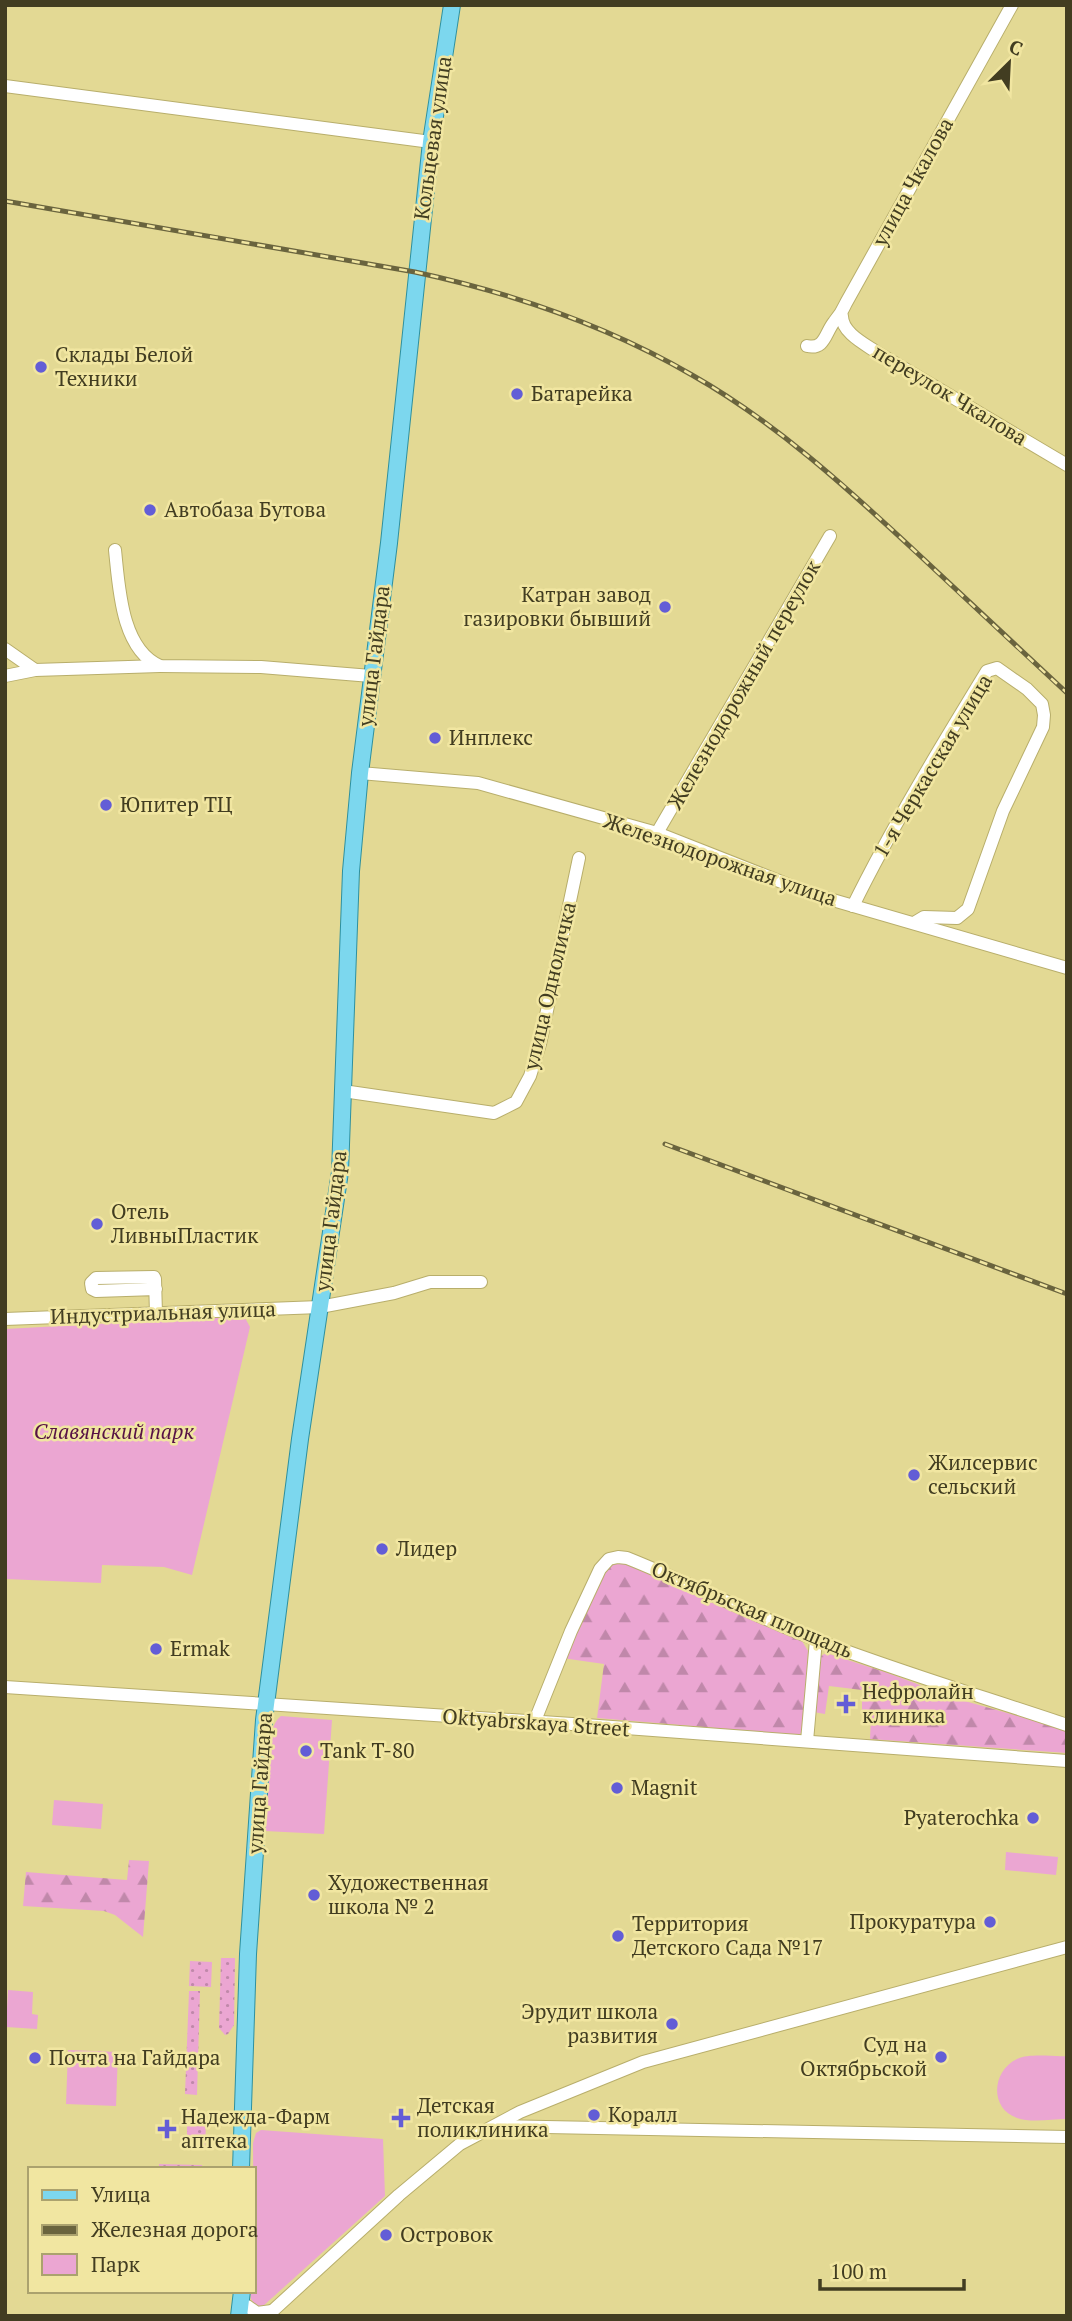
<svg xmlns="http://www.w3.org/2000/svg" width="1072" height="2321" font-family="'PT Serif',serif">
	<defs>
		<pattern id="grass-dots" width="8" height="8" patternUnits="userSpaceOnUse" patternTransform="scale(1.75)"><rect width="8" height="8" fill="#eba6d2"/><path d="M2 2h.1M6 6h.1" fill="none" stroke="#c088aa" stroke-width="1.8" stroke-linecap="round"/></pattern>
		<pattern id="forest-firs" width="22" height="20" patternUnits="userSpaceOnUse" patternTransform="scale(1.75)"><rect width="22" height="20" fill="#eba6d2"/><path d="M5 1l3.5 6h-7zM16 11l3.5 6h-7z" fill="#c088aa"/></pattern>
	</defs>
	<rect width="100%" height="100%" fill="#e3d994"/>
	<!-- grass -->
	<g fill="url(#grass-dots)">
		<polygon points="221,1958 235,1958 234,2025 228,2034 225,2035 219,2028"/>
		<polygon points="190,1961 212,1962 211,1987 189,1986"/>
		<polygon points="189,1991 200,1991 197,2095 185,2094"/>
		<polygon points="187,2123 206,2123 205,2149 187,2148"/>
		<polygon points="159,2164 202,2165 202,2169 159,2169"/>
	</g>
	<!-- forest -->
	<g fill="url(#forest-firs)">
		<polygon points="621,1561 793,1634 802,1641 808,1651 803,1730 799,1735 597,1718 604,1664 562,1658 604,1568"/>
		<polygon points="826,1653 888,1673 954,1698 1067,1730 1067,1753 870,1739 871,1717 862,1717 862,1690 829,1686 825,1714 813,1712 819,1657"/>
		<polygon points="129,1860 149,1861 143,1937 115,1915 104,1911 23,1906 26,1872 127,1880"/>
	</g>
	<!-- park -->
	<g fill="#eba6d2">
		<polygon points="244,1316 250,1327 192,1575 164,1567 102,1565 101,1583 5,1579 5,1329"/>
		<path d="M281 1716 332 1720 324 1834 265 1831C266 1807 262 1729 281 1716Z"/>
		<polygon points="54,1800 103,1804 101,1829 52,1825"/>
		<polygon points="1006,1852 1058,1857 1056,1875 1005,1870"/>
		<polygon points="8,1990 33,1992 32,2014 38,2015 37,2029 6,2027"/>
		<polygon points="68,2050 118,2052 116,2106 66,2104"/>
		<path d="M1067 2056V2119C1052 2119 1031 2123 1017 2118 989 2108 992 2071 1017 2059 1030 2053 1053 2057 1067 2056Z"/>
		<polygon points="261,2130 383,2139 385,2196 262,2307 256,2306 251,2299 250,2291 254,2291 253,2143 256,2133"/>
	</g>
	<g fill="none" stroke-linecap="round" stroke-linejoin="round">
		<defs>
			<g id="minor">
				<polyline points="5,86 431,142"/>
				<path d="M842 316C842 333 865 344 878 353L1067 465"/>
				<path d="M807 346C825 350 825 333 834 322 840 315 842 312 846 303L1012 5"/>
				<path d="M115 550C119 587 121 649 160 666L261 667 371 676"/>
				<polyline points="5,649 35,670 160,666"/>
				<polyline points="5,676 35,670"/>
				<polyline points="360,773 478,783 657,833 812,894 1067,968"/>
				<polyline points="657,833 830,536"/>
				<path d="M853 906C893 825 940 748 987 671L997 668 1027 689 1042 704 1044 715 1043 727 1003 811 968 909 957 918 924 917 914 923"/>
				<polyline points="343,1091 494,1113 516,1102 530,1076 540,1044 579,858"/>
				<polyline points="156,1289 96,1291 92,1289 91,1283 96,1278 154,1277 155,1279 156,1314"/>
				<polyline points="5,1319 320,1307 394,1293 430,1282 481,1282"/>
				<polyline points="5,1687 572,1724 1067,1761"/>
				<path d="M534 1723 571 1631 600 1569 609 1559 618 1557 627 1558C692 1584 754 1616 819 1641 900 1672 984 1697 1067 1725"/>
				<polyline points="807,1741 816,1640"/>
				<polyline points="498,2126 1067,2137"/>
				<polyline points="247,2306 257,2313 272,2311"/>
				<polyline points="267,2316 399,2195 460,2144 520,2112 643,2062 1067,1947"/>
			</g>
			<g id="major">
				<polyline points="241,2169 248,1954 264,1720 300,1439 340,1172 351,871 360,773 389,543 431,142 452,5"/>
				<polyline points="239,2316 242,2291"/>
			</g>
		</defs>
		<!-- minor casing -->
		<use href="#minor" stroke="#b8ae6b" stroke-width="14"/>
		<!-- major casing -->
		<use href="#major" stroke="#2e909f" stroke-width="18"/>
		<!-- minor -->
		<use href="#minor" stroke="#fff" stroke-width="12"/>
		<!-- major -->
		<use href="#major" stroke="#7cd7ee" stroke-width="16"/>
		<defs>
			<g id="rail">
				<path d="M5 201 415 272C512 293 606 325 692 375 775 422 846 487 916 552 966 599 1016 646 1067 693"/>
				<polyline points="665,1144 1067,1294"/>
			</g>
		</defs>
		<!-- rail casing -->
		<use href="#rail" stroke="#6a643e" stroke-width="5"/>
		<!-- rail -->
		<use href="#rail" stroke="#f1e6a1" stroke-width="2.5" stroke-dasharray="8" stroke-linecap="butt"/>
	</g>
	<!-- markers -->
	<g fill="#635dd6" stroke="#f1e6a1" stroke-width="2.5">
		<circle cx="41" cy="367" r="7"/>
		<circle cx="517" cy="394" r="7"/>
		<circle cx="150" cy="510" r="7"/>
		<circle cx="665" cy="607" r="7"/>
		<circle cx="435" cy="738" r="7"/>
		<circle cx="106" cy="805" r="7"/>
		<circle cx="97" cy="1224" r="7"/>
		<circle cx="914" cy="1475" r="7"/>
		<circle cx="382" cy="1549" r="7"/>
		<circle cx="156" cy="1649" r="7"/>
		<path d="M842.5 1693.5h7v7h7v7h-7v7h-7v-7h-7v-7h7z"/>
		<circle cx="306" cy="1751" r="7"/>
		<circle cx="617" cy="1788" r="7"/>
		<circle cx="1033" cy="1818" r="7"/>
		<circle cx="314" cy="1895" r="7"/>
		<circle cx="990" cy="1922" r="7"/>
		<circle cx="618" cy="1936" r="7"/>
		<circle cx="672" cy="2024" r="7"/>
		<circle cx="941" cy="2057" r="7"/>
		<circle cx="35" cy="2058" r="7"/>
		<circle cx="594" cy="2115" r="7"/>
		<path d="M397.5 2107.5h7v7h7v7h-7v7h-7v-7h-7v-7h7z"/>
		<path d="M163.5 2118.5h7v7h7v7h-7v7h-7v-7h-7v-7h7z"/>
		<circle cx="386" cy="2235" r="7"/>
	</g>
	<g text-anchor="middle" stroke-width="5" stroke-linejoin="round" paint-order="stroke">
		<!-- street labels -->
		<g font-size="21" fill="#423d21" stroke="#f1e6a1">
			<text transform="translate(433 138) rotate(-82)" y="7">Кольцевая улица</text>
			<text transform="translate(913 182) rotate(-61)" y="7">улица Чкалова</text>
			<text transform="translate(950 395) rotate(31)" y="7">переулок Чкалова</text>
			<text transform="translate(374 656) rotate(-83)" y="7">улица Гайдара</text>
			<text transform="translate(744 685) rotate(-60)" y="7">Железнодорожный переулок</text>
			<text transform="translate(933 766) rotate(-59)" y="7">1-я Черкасская улица</text>
			<text transform="translate(720 860) rotate(19)" y="7">Железнодорожная улица</text>
			<text transform="translate(550 986) rotate(-77)" y="7">улица Одноличка</text>
			<text transform="translate(331 1221) rotate(-83)" y="7">улица Гайдара</text>
			<text transform="translate(163 1313) rotate(-2)" y="7">Индустриальная улица</text>
			<text transform="translate(752 1610) rotate(23)" y="7">Октябрьская площадь</text>
			<text transform="translate(536 1723) rotate(4)" y="7">Oktyabrskaya Street</text>
			<text transform="translate(260 1783) rotate(-86)" y="7">улица Гайдара</text>
		</g>
		<!-- poi labels -->
		<g font-size="21" fill="#423d21" stroke="#f1e6a1" text-anchor="start">
			<text x="55" y="362">Склады Белой<tspan x="55" dy="24">Техники</tspan></text>
			<text x="531" y="401">Батарейка</text>
			<text x="164" y="517">Автобаза Бутова</text>
			<text x="651" y="602" text-anchor="end">Катран завод<tspan x="651" dy="24">газировки бывший</tspan></text>
			<text x="449" y="745">Инплекс</text>
			<text x="120" y="812">Юпитер ТЦ</text>
			<text x="111" y="1219">Отель<tspan x="111" dy="24">ЛивныПластик</tspan></text>
			<text x="928" y="1470">Жилсервис<tspan x="928" dy="24">сельский</tspan></text>
			<text x="396" y="1556">Лидер</text>
			<text x="170" y="1656">Ermak</text>
			<text x="862" y="1699">Нефролайн<tspan x="862" dy="24">клиника</tspan></text>
			<text x="320" y="1758">Tank T-80</text>
			<text x="631" y="1795">Magnit</text>
			<text x="1019" y="1825" text-anchor="end">Pyaterochka</text>
			<text x="328" y="1890">Художественная<tspan x="328" dy="24">школа № 2</tspan></text>
			<text x="976" y="1929" text-anchor="end">Прокуратура</text>
			<text x="632" y="1931">Территория<tspan x="632" dy="24">Детского Сада №17</tspan></text>
			<text x="658" y="2019" text-anchor="end">Эрудит школа<tspan x="658" dy="24">развития</tspan></text>
			<text x="927" y="2052" text-anchor="end">Суд на<tspan x="927" dy="24">Октябрьской</tspan></text>
			<text x="49" y="2065">Почта на Гайдара</text>
			<text x="417" y="2113">Детская<tspan x="417" dy="24">поликлиника</tspan></text>
			<text x="608" y="2122">Коралл</text>
			<text x="181" y="2124">Надежда-Фарм<tspan x="181" dy="24">аптека</tspan></text>
			<text x="400" y="2242">Островок</text>
		</g>
		<!-- park labels -->
		<g font-size="21" font-style="italic" fill="#571245" stroke="#f1e6a1">
			<text x="114" y="1439">Славянский парк</text>
		</g>
	</g>
	<!-- border -->
	<rect width="1072" height="2321" fill="none" stroke="#423d21" stroke-width="14"/>
	<!-- legend -->
	<rect x="28" y="2167" width="228" height="126" fill="#f1e6a1" stroke="#aba26e" stroke-width="2"/>
	<rect x="42" y="2190" width="35" height="10" fill="#7cd7ee" stroke="#aba26e" stroke-width="2"/>
	<text x="91" y="2202" font-size="21" fill="#423d21">Улица</text>
	<rect x="42" y="2225" width="35" height="10" fill="#6a643e" stroke="#aba26e" stroke-width="2"/>
	<text x="91" y="2237" font-size="21" fill="#423d21">Железная дорога</text>
	<rect x="42" y="2254" width="35" height="21" fill="#eba6d2" stroke="#aba26e" stroke-width="2"/>
	<text x="91" y="2272" font-size="21" fill="#423d21">Парк</text>
	<!-- north arrow -->
	<g transform="translate(1009 63) rotate(24)" stroke="#f1e6a1" stroke-width="5" paint-order="stroke">
	<path d="M0-5L12 26L0 18L-12 26Z" fill="#423d21"/>
	<text y="-10" font-size="19" font-weight="bold" text-anchor="middle" fill="#423d21">С</text>
	</g>
	<!-- scale -->
	<path d="M820 2279v10h144v-10" fill="none" stroke="#423d21" stroke-width="3.5"/>
	<text x="830" y="2279" font-size="21" fill="#423d21" stroke="#f1e6a1" stroke-width="5" paint-order="stroke">100 m</text>
</svg>
